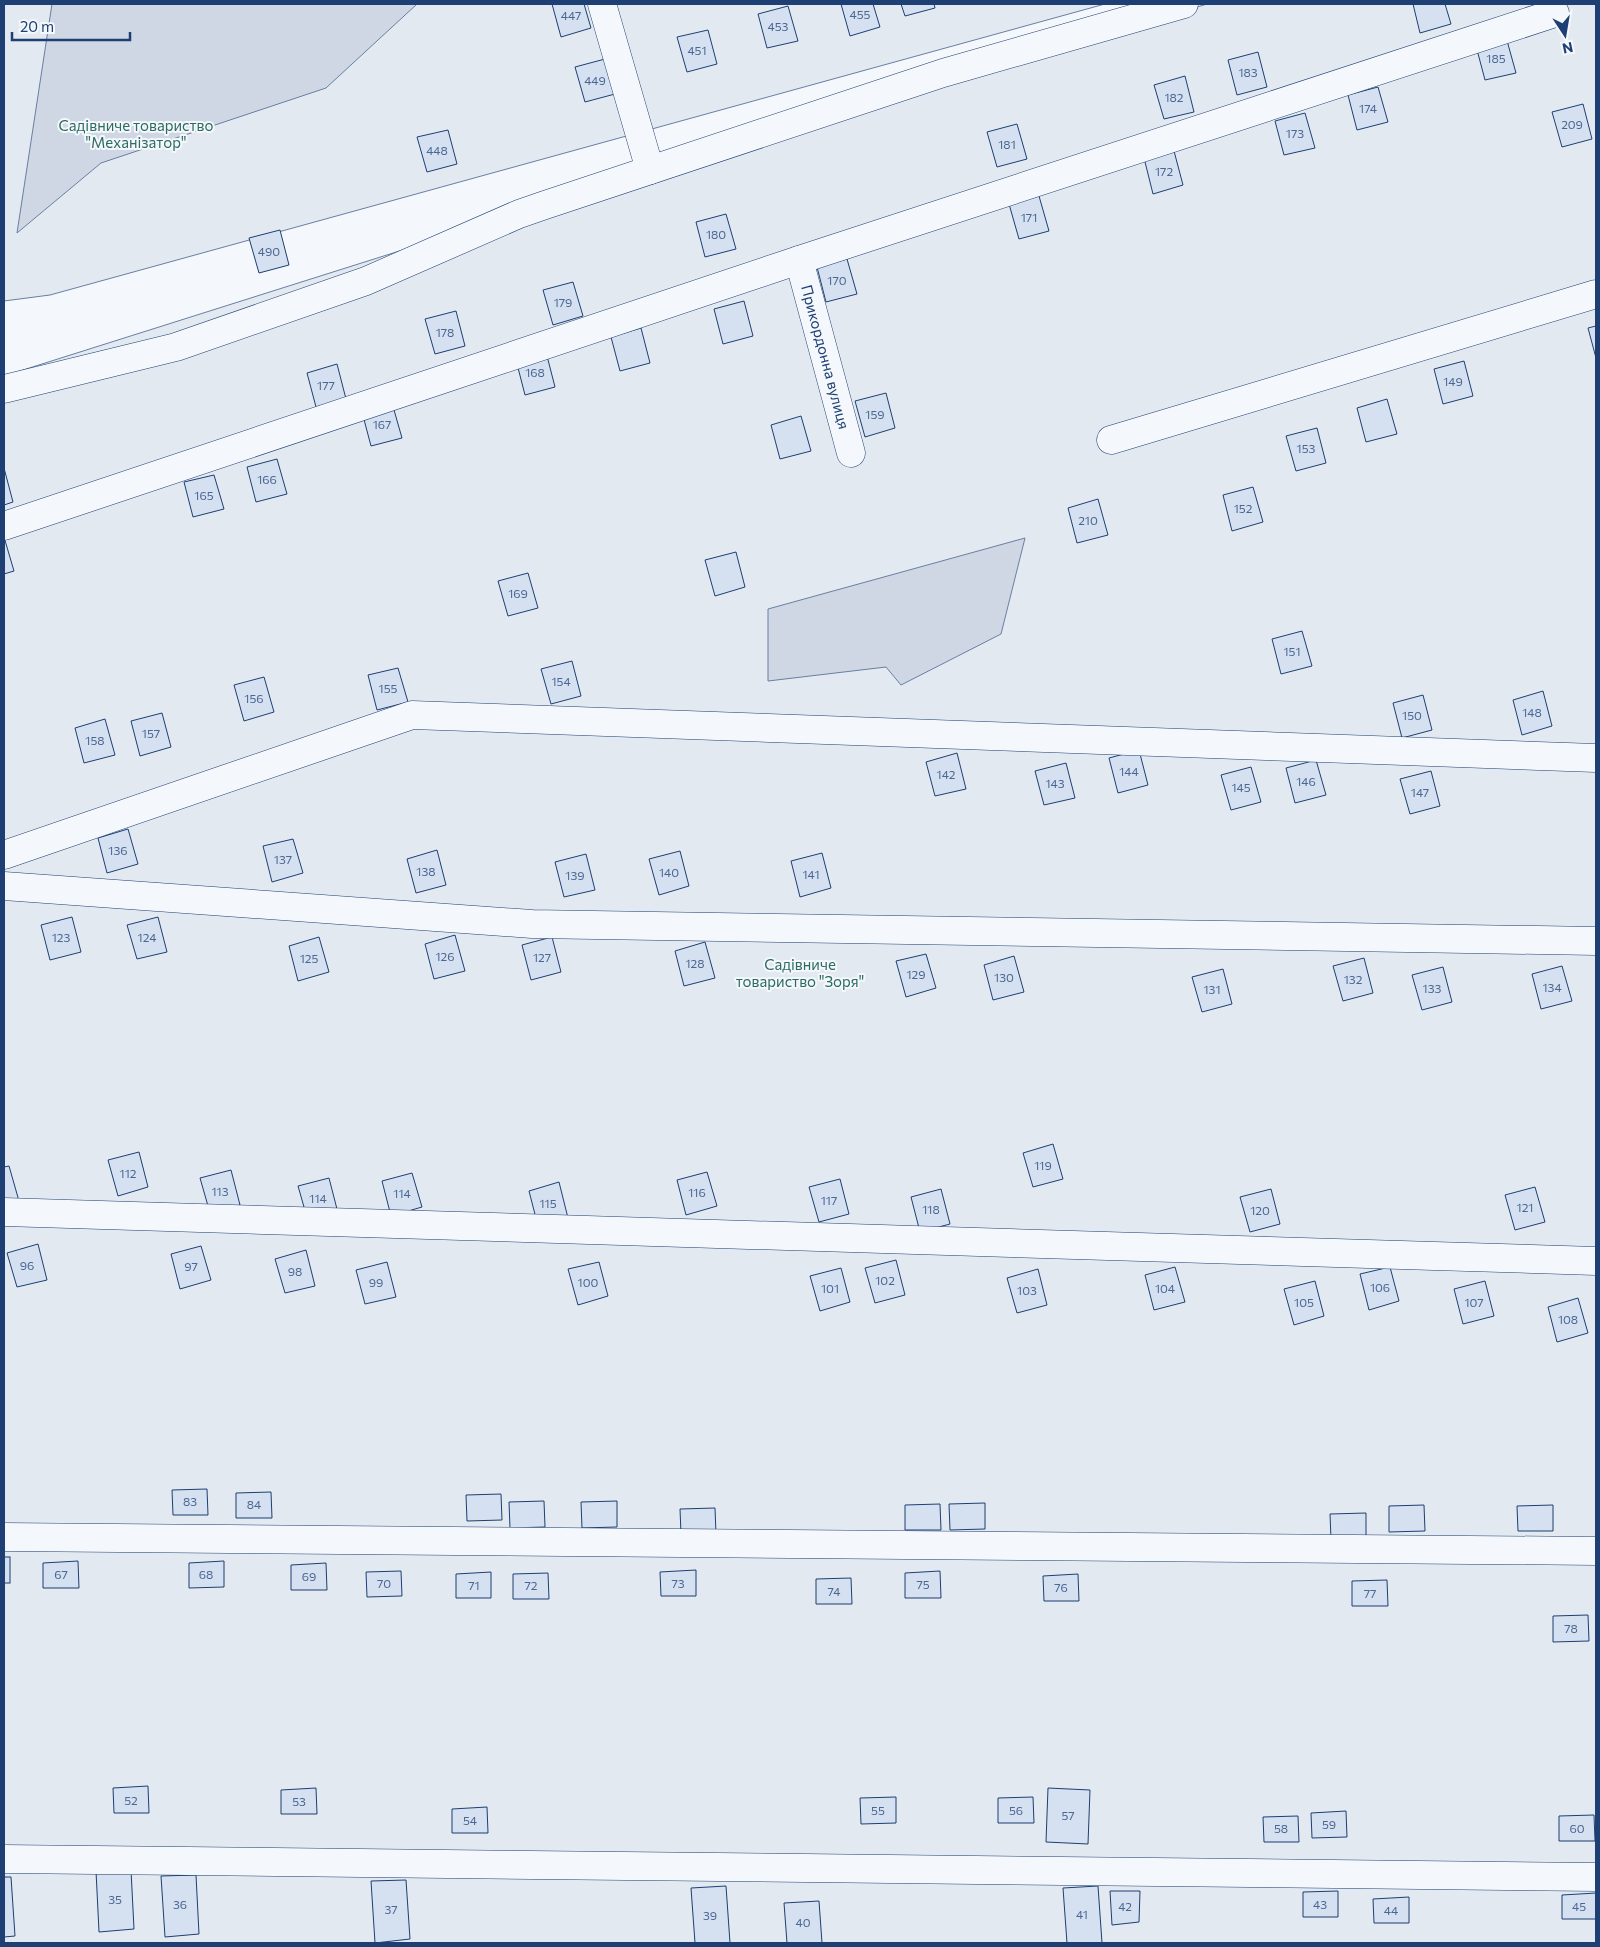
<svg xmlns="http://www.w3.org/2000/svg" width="1600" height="1947" font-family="Commissioner,sans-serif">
	<rect width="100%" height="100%" fill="#f4f7fb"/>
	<!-- green -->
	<g fill="#e3e9f0" stroke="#687fa3">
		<polygon points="4,4 1105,4 50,295 4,301"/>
		<polygon points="1207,4 1596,4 1596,1943 4,1943 4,376 545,205"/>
	</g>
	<!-- water -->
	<g fill="#cfd7e4" stroke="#687fa3">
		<polygon points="52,4 417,4 326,88 101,163 17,233"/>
		<polygon points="1025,538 1001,634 901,685 886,667 768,681 768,609"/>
	</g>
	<!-- building -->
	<g fill="#d5e0f0" stroke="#1d3f73">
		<polygon points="552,4 584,4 591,28 561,37"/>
		<polygon points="841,4 873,4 880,27 850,36"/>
		<polygon points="901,4 934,4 935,8 905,16"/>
		<polygon points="1413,4 1445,4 1451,24 1420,33"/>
		<polygon points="788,6 798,41 767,48 758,14"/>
		<polygon points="708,30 717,64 687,72 677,37"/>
		<polygon points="1506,37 1516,73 1485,80 1476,46"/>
		<polygon points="1258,52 1267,87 1237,95 1228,60"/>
		<polygon points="605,59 615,94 585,102 575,67"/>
		<polygon points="1185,76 1194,112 1164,119 1154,85"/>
		<polygon points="1378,87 1388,122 1357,130 1348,95"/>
		<polygon points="1583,104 1592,139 1562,147 1552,112"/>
		<polygon points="1305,113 1315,148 1284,155 1275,121"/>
		<polygon points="1017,124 1027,159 997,167 987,132"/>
		<polygon points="448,130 457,164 427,172 417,137"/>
		<polygon points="1174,151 1183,185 1153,194 1144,158"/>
		<polygon points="1039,196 1049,231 1019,239 1009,204"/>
		<polygon points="726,214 736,249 705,257 696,222"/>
		<polygon points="280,230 289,265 259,273 249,238"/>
		<polygon points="847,259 857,294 826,302 817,267"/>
		<polygon points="573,282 583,316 553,325 543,290"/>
		<polygon points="744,301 753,336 723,344 714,309"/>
		<polygon points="456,311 465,346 435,354 425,319"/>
		<polygon points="1596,326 1596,358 1588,328"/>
		<polygon points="641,328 650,363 620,371 611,337"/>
		<polygon points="546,352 555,387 525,395 516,360"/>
		<polygon points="1464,361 1473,396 1443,404 1434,369"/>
		<polygon points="337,364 346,399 316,407 307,373"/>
		<polygon points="886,393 895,428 865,437 855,401"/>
		<polygon points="1387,399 1397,434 1366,442 1357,408"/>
		<polygon points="392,403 402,438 371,446 362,412"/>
		<polygon points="801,416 811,451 780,459 771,425"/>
		<polygon points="1317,428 1326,463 1296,471 1286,436"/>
		<polygon points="277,459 287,494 256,502 247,467"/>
		<polygon points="4,468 13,502 4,505"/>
		<polygon points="214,475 224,509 193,517 184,482"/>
		<polygon points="1253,487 1263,522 1232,531 1223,495"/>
		<polygon points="1098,499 1108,535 1077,543 1068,508"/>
		<polygon points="4,537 14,571 4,574"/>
		<polygon points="736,552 745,587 715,596 705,560"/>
		<polygon points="528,573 538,608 508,616 498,581"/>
		<polygon points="1302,631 1312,666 1281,674 1272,639"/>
		<polygon points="572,661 581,696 551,704 541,669"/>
		<polygon points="398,668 408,702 377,710 368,675"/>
		<polygon points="264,677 274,712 244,721 234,685"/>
		<polygon points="1543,691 1552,726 1522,735 1513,700"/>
		<polygon points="1423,695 1432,730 1402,738 1393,703"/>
		<polygon points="162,713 171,747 140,756 131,721"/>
		<polygon points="105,719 115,755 84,763 75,728"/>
		<polygon points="1139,750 1148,785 1118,793 1109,758"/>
		<polygon points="957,753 966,789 935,796 926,762"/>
		<polygon points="1316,760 1326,795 1295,803 1286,768"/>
		<polygon points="1066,763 1075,798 1044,805 1035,771"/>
		<polygon points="1251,767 1261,802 1231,810 1221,775"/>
		<polygon points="1431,771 1440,806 1410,814 1400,779"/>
		<polygon points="128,829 138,864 107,873 98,838"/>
		<polygon points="293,839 303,873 272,882 263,846"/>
		<polygon points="437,850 446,885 416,893 407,859"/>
		<polygon points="680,851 689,886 659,895 649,859"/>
		<polygon points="822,853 831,888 800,897 791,861"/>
		<polygon points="586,854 595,890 564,897 555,862"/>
		<polygon points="72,917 81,952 50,960 41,925"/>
		<polygon points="158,917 167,952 137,959 127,925"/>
		<polygon points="455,935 465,971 434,979 425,944"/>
		<polygon points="319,937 329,972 298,981 289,946"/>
		<polygon points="552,937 561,972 531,980 522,945"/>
		<polygon points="705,942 715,978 684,986 675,951"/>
		<polygon points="926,954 936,988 906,997 896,961"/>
		<polygon points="1014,956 1024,992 993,1000 984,965"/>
		<polygon points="1364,958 1373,993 1343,1001 1333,966"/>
		<polygon points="1562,966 1572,1001 1541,1009 1532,974"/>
		<polygon points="1443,967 1452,1002 1422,1010 1412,975"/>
		<polygon points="1223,969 1232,1004 1202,1012 1192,977"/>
		<polygon points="1053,1144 1063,1179 1033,1187 1023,1153"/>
		<polygon points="139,1152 148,1187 118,1196 108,1160"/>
		<polygon points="9,1166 19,1201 4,1205 4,1167"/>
		<polygon points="231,1170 240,1205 210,1213 200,1178"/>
		<polygon points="707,1172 717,1206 686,1215 677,1180"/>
		<polygon points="412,1173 422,1207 391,1216 382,1181"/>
		<polygon points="329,1178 338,1213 308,1221 298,1186"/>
		<polygon points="840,1179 849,1214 819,1222 809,1187"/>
		<polygon points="559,1182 568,1218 538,1226 529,1191"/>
		<polygon points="1535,1187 1545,1222 1515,1230 1505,1195"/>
		<polygon points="941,1189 950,1224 920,1232 911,1197"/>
		<polygon points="1271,1189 1280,1224 1250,1232 1240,1197"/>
		<polygon points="38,1244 47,1280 17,1287 7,1253"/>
		<polygon points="201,1246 211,1280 180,1289 171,1254"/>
		<polygon points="306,1250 315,1286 285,1293 275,1259"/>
		<polygon points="896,1260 905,1295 875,1303 865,1268"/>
		<polygon points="387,1262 396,1297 365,1304 356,1270"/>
		<polygon points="599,1262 608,1296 578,1305 568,1269"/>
		<polygon points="1175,1267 1185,1302 1154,1310 1145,1275"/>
		<polygon points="1390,1267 1399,1301 1369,1310 1360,1274"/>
		<polygon points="841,1268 850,1302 820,1311 810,1276"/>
		<polygon points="1038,1269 1047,1305 1017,1313 1007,1278"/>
		<polygon points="1315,1281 1324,1316 1294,1325 1284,1289"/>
		<polygon points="1485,1281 1494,1316 1463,1324 1454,1289"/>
		<polygon points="1578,1298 1588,1333 1557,1342 1548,1307"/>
		<polygon points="207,1489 208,1515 173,1515 172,1490"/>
		<polygon points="271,1492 272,1518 236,1518 236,1493"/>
		<polygon points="501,1494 502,1520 467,1521 466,1495"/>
		<polygon points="544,1501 545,1527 510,1528 509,1502"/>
		<polygon points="617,1501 617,1527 582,1528 581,1502"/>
		<polygon points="985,1503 985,1529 950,1530 949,1504"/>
		<polygon points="940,1504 941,1530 905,1530 905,1505"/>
		<polygon points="1424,1505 1425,1531 1389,1532 1389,1506"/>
		<polygon points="1553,1505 1553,1531 1518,1531 1517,1506"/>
		<polygon points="715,1508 716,1533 681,1534 680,1509"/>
		<polygon points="1366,1513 1366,1538 1331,1539 1330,1514"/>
		<rect x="4" y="1557" width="6" height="26"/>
		<polygon points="78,1561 79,1588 43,1588 43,1563"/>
		<polygon points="224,1561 224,1587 189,1588 189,1563"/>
		<polygon points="326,1563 327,1590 291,1590 291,1565"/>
		<polygon points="696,1570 696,1596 661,1596 660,1572"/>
		<polygon points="401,1571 402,1596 367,1597 366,1572"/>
		<polygon points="940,1571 941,1598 905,1598 905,1573"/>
		<polygon points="491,1572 491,1598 456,1598 456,1574"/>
		<polygon points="548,1573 549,1599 513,1599 513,1574"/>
		<polygon points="1078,1574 1079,1601 1044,1601 1043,1576"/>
		<polygon points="851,1578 852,1604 816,1604 816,1579"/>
		<polygon points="1387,1580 1388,1606 1352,1606 1352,1581"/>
		<polygon points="1588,1615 1589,1641 1553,1642 1553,1616"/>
		<polygon points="148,1786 149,1813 114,1813 113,1788"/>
		<polygon points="316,1788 317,1814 281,1814 281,1790"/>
		<polygon points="1048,1788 1090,1790 1088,1844 1046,1842"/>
		<polygon points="896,1797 896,1823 861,1824 860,1798"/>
		<polygon points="1033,1797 1034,1823 998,1823 998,1798"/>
		<polygon points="487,1807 488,1833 452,1833 452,1809"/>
		<polygon points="1346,1811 1347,1837 1312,1838 1311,1813"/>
		<polygon points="1594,1815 1595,1841 1559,1841 1559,1816"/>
		<polygon points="1298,1816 1299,1842 1264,1842 1263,1817"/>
		<polygon points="131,1870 134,1929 99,1932 96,1871"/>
		<polygon points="196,1875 199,1934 165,1937 161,1876"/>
		<polygon points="4,1877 11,1877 15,1936 4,1937"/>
		<polygon points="406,1880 410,1939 375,1943 371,1881"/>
		<polygon points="726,1886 730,1943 695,1943 691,1888"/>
		<polygon points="1098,1886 1102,1943 1067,1943 1063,1888"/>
		<polygon points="1110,1891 1140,1891 1139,1922 1112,1925"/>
		<polygon points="1338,1891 1338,1917 1303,1917 1303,1892"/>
		<polygon points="1596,1893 1596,1919 1562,1919 1562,1895"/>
		<polygon points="1409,1897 1409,1923 1374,1923 1373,1899"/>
		<polygon points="819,1901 822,1943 787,1943 784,1903"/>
	</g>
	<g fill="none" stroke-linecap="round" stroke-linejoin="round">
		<defs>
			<g id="street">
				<polyline points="602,4 650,170"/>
				<polyline points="799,260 851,453"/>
				<polyline points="4,389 176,347 366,281 519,214 545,205 943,73 1184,4"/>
				<polyline points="1111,440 1596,294"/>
				<polyline points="4,526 799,260 1555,13"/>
				<polyline points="4,855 412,715 1596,758"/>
				<polyline points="4,886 532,924 1596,941"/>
				<polyline points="4,1212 1596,1261"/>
				<polyline points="4,1537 1596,1551"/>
				<polyline points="4,1859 1596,1877"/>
			</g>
		</defs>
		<!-- street casing -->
		<use href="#street" stroke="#1d3f73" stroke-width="29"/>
		<!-- street -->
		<use href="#street" stroke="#f4f7fb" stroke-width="28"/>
	</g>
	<g text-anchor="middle" stroke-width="4" stroke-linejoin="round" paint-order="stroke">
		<!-- number labels -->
		<g font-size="12" fill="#4b6792">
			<text x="860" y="19">455</text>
			<text x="571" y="20">447</text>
			<text x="778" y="31">453</text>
			<text x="697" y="55">451</text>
			<text x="1496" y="63">185</text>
			<text x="1248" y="77">183</text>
			<text x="595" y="85">449</text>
			<text x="1174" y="102">182</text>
			<text x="1368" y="113">174</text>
			<text x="1572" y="129">209</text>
			<text x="1295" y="138">173</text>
			<text x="1007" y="149">181</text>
			<text x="437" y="155">448</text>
			<text x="1164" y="176">172</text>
			<text x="1029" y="222">171</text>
			<text x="716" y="239">180</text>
			<text x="269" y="256">490</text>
			<text x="837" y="285">170</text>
			<text x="563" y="307">179</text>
			<text x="445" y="337">178</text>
			<text x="535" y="377">168</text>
			<text x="1453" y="386">149</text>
			<text x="326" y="390">177</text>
			<text x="875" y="419">159</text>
			<text x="382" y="429">167</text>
			<text x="1306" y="453">153</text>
			<text x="267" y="484">166</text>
			<text x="204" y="500">165</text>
			<text x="1243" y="513">152</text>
			<text x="1088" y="525">210</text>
			<text x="518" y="598">169</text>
			<text x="1292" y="656">151</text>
			<text x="561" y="686">154</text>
			<text x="388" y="693">155</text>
			<text x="254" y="703">156</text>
			<text x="1532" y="717">148</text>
			<text x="1412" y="720">150</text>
			<text x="151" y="738">157</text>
			<text x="95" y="745">158</text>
			<text x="1129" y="776">144</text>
			<text x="946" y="779">142</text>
			<text x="1306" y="786">146</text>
			<text x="1055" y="788">143</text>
			<text x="1241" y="792">145</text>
			<text x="1420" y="797">147</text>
			<text x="118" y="855">136</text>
			<text x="283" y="864">137</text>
			<text x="426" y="876">138</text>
			<text x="669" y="877">140</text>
			<text x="811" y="879">141</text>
			<text x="575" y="880">139</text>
			<text x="61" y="942">123</text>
			<text x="147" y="942">124</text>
			<text x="445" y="961">126</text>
			<text x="542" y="962">127</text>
			<text x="309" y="963">125</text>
			<text x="695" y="968">128</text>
			<text x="916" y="979">129</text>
			<text x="1004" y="982">130</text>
			<text x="1353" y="984">132</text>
			<text x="1552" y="992">134</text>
			<text x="1432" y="993">133</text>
			<text x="1212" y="994">131</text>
			<text x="1043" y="1170">119</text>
			<text x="128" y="1178">112</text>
			<text x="220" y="1196">113</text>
			<text x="697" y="1197">116</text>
			<text x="402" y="1198">114</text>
			<text x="318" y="1203">114</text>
			<text x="829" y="1205">117</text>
			<text x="548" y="1208">115</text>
			<text x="1525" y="1212">121</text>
			<text x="931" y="1214">118</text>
			<text x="1260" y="1215">120</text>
			<text x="27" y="1270">96</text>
			<text x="191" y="1271">97</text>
			<text x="295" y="1276">98</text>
			<text x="885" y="1285">102</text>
			<text x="376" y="1287">99</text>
			<text x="588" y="1287">100</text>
			<text x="1380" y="1292">106</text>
			<text x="830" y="1293">101</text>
			<text x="1165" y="1293">104</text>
			<text x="1027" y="1295">103</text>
			<text x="1304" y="1307">105</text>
			<text x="1474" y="1307">107</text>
			<text x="1568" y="1324">108</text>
			<text x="190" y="1506">83</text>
			<text x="254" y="1509">84</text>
			<text x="61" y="1579">67</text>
			<text x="206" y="1579">68</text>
			<text x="309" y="1581">69</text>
			<text x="384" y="1588">70</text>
			<text x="678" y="1588">73</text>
			<text x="923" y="1589">75</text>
			<text x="474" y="1590">71</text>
			<text x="531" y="1590">72</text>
			<text x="1061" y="1592">76</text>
			<text x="834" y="1596">74</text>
			<text x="1370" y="1598">77</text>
			<text x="1571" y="1633">78</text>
			<text x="131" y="1805">52</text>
			<text x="299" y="1806">53</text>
			<text x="878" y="1815">55</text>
			<text x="1016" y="1815">56</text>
			<text x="1068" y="1820">57</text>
			<text x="470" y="1825">54</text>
			<text x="1329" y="1829">59</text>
			<text x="1281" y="1833">58</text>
			<text x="1577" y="1833">60</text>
			<text x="115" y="1904">35</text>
			<text x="180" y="1909">36</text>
			<text x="1320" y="1909">43</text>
			<text x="1125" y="1911">42</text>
			<text x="1579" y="1911">45</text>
			<text x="391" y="1914">37</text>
			<text x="1391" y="1915">44</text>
			<text x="1082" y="1919">41</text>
			<text x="710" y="1920">39</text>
			<text x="803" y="1927">40</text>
		</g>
		<!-- park labels -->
		<g font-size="15" fill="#2c6c60" stroke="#f4f7fb">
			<text x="136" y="131">Садівниче товариство<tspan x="136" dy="17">"Механізатор"</tspan></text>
			<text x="800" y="970">Садівниче<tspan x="800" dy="17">товариство "Зоря"</tspan></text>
		</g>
		<!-- street labels -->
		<g font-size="15" fill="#1d3f73" stroke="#f4f7fb">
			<text transform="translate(825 357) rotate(75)" y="5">Прикордонна вулиця</text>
		</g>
	</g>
	<!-- border -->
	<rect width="1600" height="1947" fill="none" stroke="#1d3f73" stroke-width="10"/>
	<!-- north arrow -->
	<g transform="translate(1565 35) rotate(168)" stroke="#f4f7fb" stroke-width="4" paint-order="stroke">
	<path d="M0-4L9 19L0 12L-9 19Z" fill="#1d3f73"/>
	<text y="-8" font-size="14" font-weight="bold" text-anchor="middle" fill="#1d3f73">N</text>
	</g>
	<!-- scale -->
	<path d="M12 32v8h118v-8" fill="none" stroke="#1d3f73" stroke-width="2.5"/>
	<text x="20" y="32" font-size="15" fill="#1d3f73" stroke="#f4f7fb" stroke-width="4" paint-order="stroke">20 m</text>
</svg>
